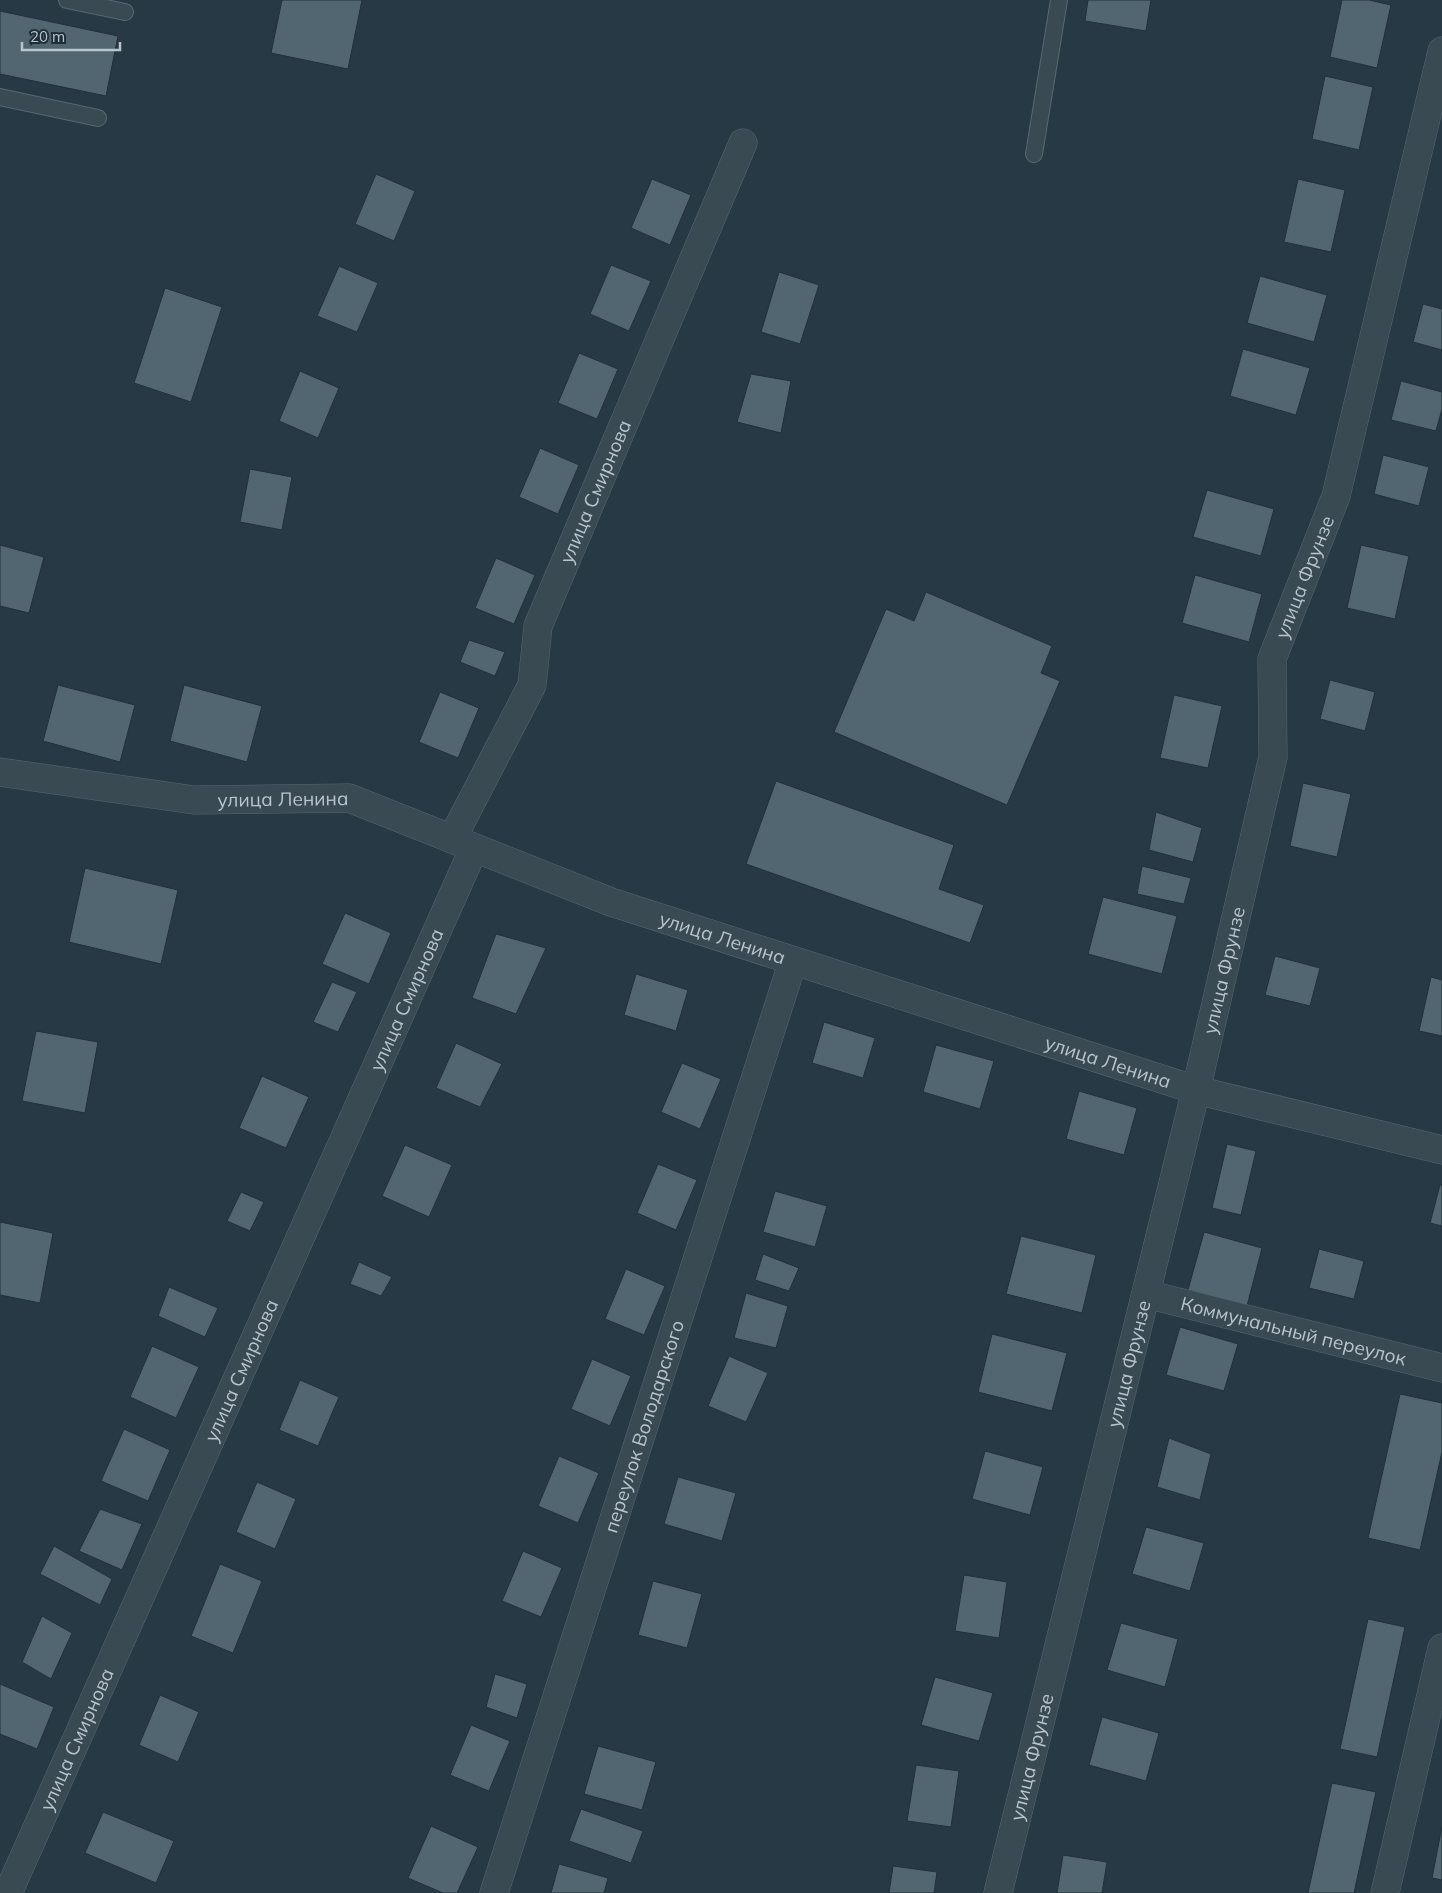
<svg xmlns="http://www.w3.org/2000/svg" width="1442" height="1893" font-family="Mulish,sans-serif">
	<rect width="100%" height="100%" fill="#263944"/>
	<!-- building -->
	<g fill="#516671" stroke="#21313b">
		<polygon points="282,0 362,0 348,69 271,53"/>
		<polygon points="1088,0 1151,0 1146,31 1085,21"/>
		<polygon points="1342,0 1369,0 1391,5 1377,68 1330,57"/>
		<polygon points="0,11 118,36 106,96 0,74"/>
		<polygon points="1325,76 1373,87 1359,150 1312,139"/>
		<polygon points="376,174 415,191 394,241 355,224"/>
		<polygon points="652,179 691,195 670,245 631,228"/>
		<polygon points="1298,179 1345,190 1331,252 1284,242"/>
		<polygon points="611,265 651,281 629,331 590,314"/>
		<polygon points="339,266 378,283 357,332 317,316"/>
		<polygon points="779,272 819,285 800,344 761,332"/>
		<polygon points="1260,276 1327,295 1314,342 1247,323"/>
		<polygon points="165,288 222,307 191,402 134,383"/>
		<polygon points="1423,304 1442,309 1442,350 1413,342"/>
		<polygon points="1243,349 1310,368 1296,415 1230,396"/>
		<polygon points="579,353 618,369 597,419 558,403"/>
		<polygon points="300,371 339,388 318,438 279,421"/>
		<polygon points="751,374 791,381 781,433 737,422"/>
		<polygon points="1401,381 1442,392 1442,409 1436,431 1391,420"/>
		<polygon points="540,448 579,465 558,514 519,497"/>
		<polygon points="1383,455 1429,467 1419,506 1374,494"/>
		<polygon points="250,469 292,477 282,530 240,522"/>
		<polygon points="1207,490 1274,509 1261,556 1193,537"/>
		<polygon points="0,545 44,557 29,613 0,606"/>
		<polygon points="1361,545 1409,556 1395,619 1347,608"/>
		<polygon points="496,558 535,575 514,624 475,608"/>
		<polygon points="1195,575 1262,594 1249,642 1182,623"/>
		<polygon points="926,592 1052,646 1041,673 1060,681 1007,805 834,732 886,609 914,621"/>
		<polygon points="469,640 505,652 495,676 460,662"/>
		<polygon points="1330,680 1375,692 1365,731 1320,719"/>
		<polygon points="58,685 135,705 120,762 43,741"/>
		<polygon points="184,685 262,706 247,762 170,741"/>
		<polygon points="440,692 479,708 458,758 419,742"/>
		<polygon points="1174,695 1222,706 1208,768 1160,758"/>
		<polygon points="776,781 954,845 939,889 984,905 970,943 746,864"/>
		<polygon points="1303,783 1351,794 1337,857 1290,846"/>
		<polygon points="1156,812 1202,828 1193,862 1149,850"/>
		<polygon points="1142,866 1191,878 1184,904 1137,894"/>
		<polygon points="85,868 178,890 161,964 69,942"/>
		<polygon points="1103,897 1177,916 1162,974 1088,954"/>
		<polygon points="345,913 391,933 369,984 322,964"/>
		<polygon points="496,934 546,948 516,1014 472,998"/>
		<polygon points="1275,956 1320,968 1310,1006 1265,995"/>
		<polygon points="636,974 688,990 676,1031 624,1015"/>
		<polygon points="1431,977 1442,980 1442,1036 1419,1031"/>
		<polygon points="332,982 357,992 338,1032 313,1022"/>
		<polygon points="824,1022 875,1038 863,1078 812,1063"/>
		<polygon points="36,1031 98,1042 85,1113 22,1101"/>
		<polygon points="456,1043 502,1064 480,1107 436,1088"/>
		<polygon points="936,1045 994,1061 980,1109 923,1092"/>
		<polygon points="682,1063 721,1079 700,1129 661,1112"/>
		<polygon points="262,1076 309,1097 286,1148 239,1128"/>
		<polygon points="1079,1091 1137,1108 1124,1155 1066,1139"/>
		<polygon points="1227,1144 1256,1151 1241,1215 1212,1208"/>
		<polygon points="405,1145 452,1165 429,1217 382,1196"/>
		<polygon points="658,1164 697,1180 676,1230 637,1213"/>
		<polygon points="1440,1185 1442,1185 1442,1226 1430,1223"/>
		<polygon points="775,1191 827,1206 815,1247 763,1232"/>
		<polygon points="241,1192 264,1202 250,1231 227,1221"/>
		<polygon points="0,1222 53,1233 40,1303 0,1295"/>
		<polygon points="1204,1232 1262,1248 1247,1306 1188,1290"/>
		<polygon points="1021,1236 1096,1255 1082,1313 1006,1294"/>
		<polygon points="1319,1249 1364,1261 1354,1299 1309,1288"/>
		<polygon points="763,1254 799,1268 789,1291 755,1280"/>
		<polygon points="359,1262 392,1277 381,1296 350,1284"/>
		<polygon points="626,1269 665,1286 644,1335 605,1319"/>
		<polygon points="169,1287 218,1308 205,1337 158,1316"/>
		<polygon points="746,1293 788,1306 776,1348 734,1338"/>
		<polygon points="1180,1327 1238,1344 1224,1391 1166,1375"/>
		<polygon points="992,1334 1067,1353 1052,1411 978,1392"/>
		<polygon points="152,1346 199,1367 176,1418 130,1397"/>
		<polygon points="729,1356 768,1373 746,1422 708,1406"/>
		<polygon points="592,1359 631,1376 610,1426 571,1409"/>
		<polygon points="300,1380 339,1397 318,1446 279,1430"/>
		<polygon points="1400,1394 1442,1403 1442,1452 1420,1550 1368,1538"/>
		<polygon points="124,1429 170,1450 148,1501 101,1481"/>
		<polygon points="1169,1438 1211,1454 1200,1500 1157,1487"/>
		<polygon points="985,1451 1043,1467 1030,1515 972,1499"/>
		<polygon points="559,1456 599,1473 578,1523 538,1506"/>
		<polygon points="678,1477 736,1493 722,1541 664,1524"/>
		<polygon points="257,1482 296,1499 275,1549 236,1532"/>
		<polygon points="100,1509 142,1524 122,1570 79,1551"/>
		<polygon points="1146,1527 1204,1543 1190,1591 1132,1574"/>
		<polygon points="54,1546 112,1579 100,1605 40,1574"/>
		<polygon points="523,1551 562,1568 541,1617 502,1601"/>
		<polygon points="220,1564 262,1581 233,1653 191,1636"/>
		<polygon points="964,1575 1007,1582 999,1638 955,1631"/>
		<polygon points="653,1581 702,1594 687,1648 638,1635"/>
		<polygon points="42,1616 72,1633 51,1679 22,1662"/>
		<polygon points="1368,1619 1405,1627 1377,1757 1340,1749"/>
		<polygon points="1121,1623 1178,1639 1165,1687 1107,1670"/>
		<polygon points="495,1674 527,1684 517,1718 486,1707"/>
		<polygon points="935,1677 993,1693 979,1741 921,1725"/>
		<polygon points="0,1684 54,1707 37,1749 0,1734"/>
		<polygon points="160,1695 199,1712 178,1762 139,1745"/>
		<polygon points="1102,1717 1159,1733 1146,1781 1089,1765"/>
		<polygon points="471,1725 510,1741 489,1791 450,1775"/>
		<polygon points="598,1746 656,1762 642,1810 584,1794"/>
		<polygon points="916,1765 959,1771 951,1827 907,1821"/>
		<polygon points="1332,1783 1376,1792 1354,1893 1308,1893"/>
		<polygon points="581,1809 643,1831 631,1863 569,1841"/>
		<polygon points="103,1812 174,1841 156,1883 85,1853"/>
		<polygon points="431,1826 478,1847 457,1893 443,1893 408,1878"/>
		<polygon points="1442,1826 1442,1880 1432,1878"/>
		<polygon points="1063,1855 1107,1862 1102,1893 1057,1893"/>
		<polygon points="559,1864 608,1878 604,1893 551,1893"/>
		<polygon points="893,1866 937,1872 934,1893 889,1893"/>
	</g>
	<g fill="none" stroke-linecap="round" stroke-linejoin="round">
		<defs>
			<g id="lane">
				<polyline points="67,0 125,12"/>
				<polyline points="0,97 98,118"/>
				<polyline points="1034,154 1059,0"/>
			</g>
			<g id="street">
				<path id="s1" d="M0 772 194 800 349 798 611 902 1196 1090 1442 1150"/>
				<path id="s2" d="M452 839 532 685 538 626 743 143"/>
				<path id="s3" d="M1146 1294 1442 1368"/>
				<path id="s4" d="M8 1893 474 848"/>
				<path id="s5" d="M494 1893 793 961"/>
				<path id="s6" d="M998 1893 1196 1090 1273 757 1272 659 1336 496 1442 51"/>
				<polyline points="1385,1893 1442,1648"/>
			</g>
		</defs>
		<!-- lane casing -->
		<use href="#lane" stroke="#596871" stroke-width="18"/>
		<!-- street casing -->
		<use href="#street" stroke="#596871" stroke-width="29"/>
		<!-- lane -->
		<use href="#lane" stroke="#3a4a53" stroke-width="16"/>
		<!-- street -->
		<use href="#street" stroke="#3a4a53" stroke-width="28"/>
	</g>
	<g text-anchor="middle" stroke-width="4" stroke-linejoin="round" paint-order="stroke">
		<!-- street labels -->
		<g font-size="19" fill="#b8c5cd" stroke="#1f2f39">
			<text dy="7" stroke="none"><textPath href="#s2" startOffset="379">улица Смирнова</textPath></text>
			<text dy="7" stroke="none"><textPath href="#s6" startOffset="1355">улица Фрунзе</textPath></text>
			<text dy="7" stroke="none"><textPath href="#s1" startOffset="285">улица Ленина</textPath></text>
			<text dy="7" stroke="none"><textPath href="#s1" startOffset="750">улица Ленина</textPath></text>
			<text dy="7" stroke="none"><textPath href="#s6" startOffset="950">улица Фрунзе</textPath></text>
			<text dy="7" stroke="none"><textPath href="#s4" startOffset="978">улица Смирнова</textPath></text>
			<text dy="7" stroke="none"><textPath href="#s1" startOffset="1155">улица Ленина</textPath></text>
			<text dy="7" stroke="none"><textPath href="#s3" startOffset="152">Коммунальный переулок</textPath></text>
			<text dy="7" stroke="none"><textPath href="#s6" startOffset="545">улица Фрунзе</textPath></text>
			<text dy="7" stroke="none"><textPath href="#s4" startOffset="572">улица Смирнова</textPath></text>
			<text dy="7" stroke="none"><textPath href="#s5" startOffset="490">переулок Володарского</textPath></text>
			<text dy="7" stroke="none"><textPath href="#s4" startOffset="168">улица Смирнова</textPath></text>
			<text dy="7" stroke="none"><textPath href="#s6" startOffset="140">улица Фрунзе</textPath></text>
		</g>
	</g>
	<!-- scale -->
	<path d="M22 42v8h98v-8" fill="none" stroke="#b8c5cd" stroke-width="2.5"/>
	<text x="30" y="42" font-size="15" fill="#b8c5cd" stroke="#1f2f39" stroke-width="4" paint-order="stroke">20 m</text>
</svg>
